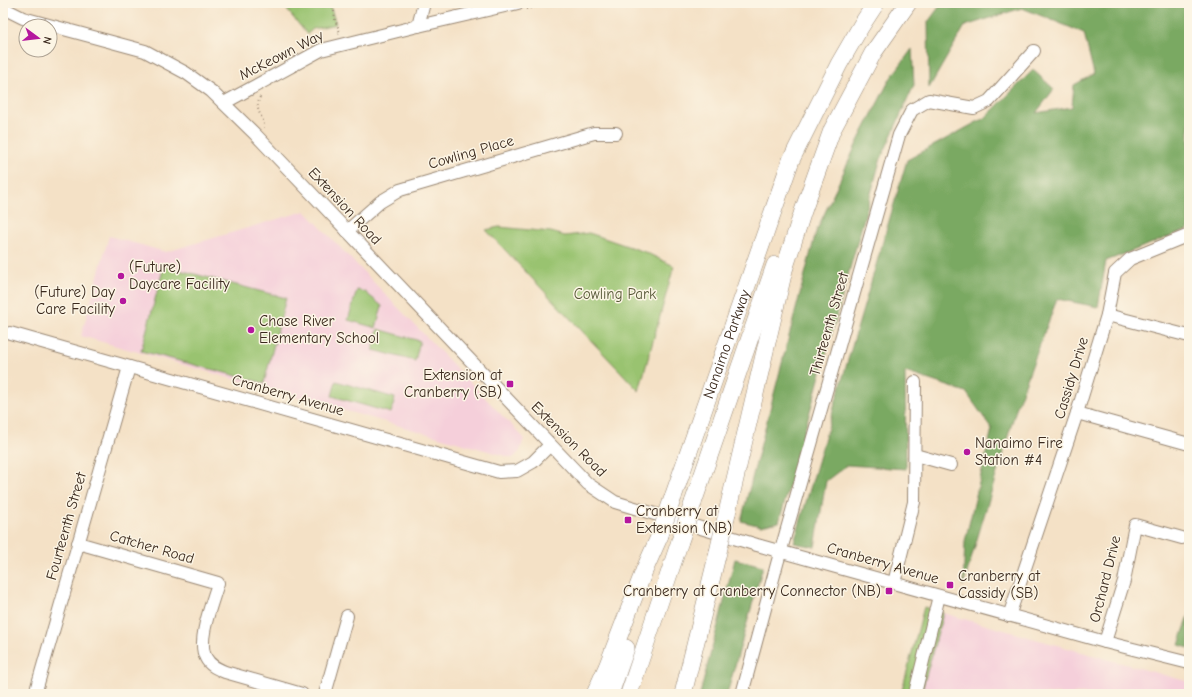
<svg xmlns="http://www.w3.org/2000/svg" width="1192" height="697" font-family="'Comic Neue',sans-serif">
	<rect width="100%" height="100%" fill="#fcf5e5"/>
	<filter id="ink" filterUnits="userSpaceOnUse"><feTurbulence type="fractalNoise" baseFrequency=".025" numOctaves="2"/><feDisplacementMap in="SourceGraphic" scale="8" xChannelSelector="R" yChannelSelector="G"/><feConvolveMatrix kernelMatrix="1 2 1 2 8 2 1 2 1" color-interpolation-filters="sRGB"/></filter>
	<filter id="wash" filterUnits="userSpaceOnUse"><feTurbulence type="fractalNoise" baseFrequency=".012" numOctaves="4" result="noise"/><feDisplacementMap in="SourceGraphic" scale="16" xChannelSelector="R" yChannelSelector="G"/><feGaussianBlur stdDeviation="0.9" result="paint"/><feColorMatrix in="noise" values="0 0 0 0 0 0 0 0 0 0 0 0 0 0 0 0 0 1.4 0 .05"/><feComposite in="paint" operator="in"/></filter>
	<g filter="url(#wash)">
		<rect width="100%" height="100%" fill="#f4e1c6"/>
		<!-- built -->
		<g fill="#f5cfda">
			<polygon points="305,211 524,438 520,451 513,458 81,336 109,236 166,252"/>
			<polygon points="943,613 1189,682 1187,694 920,694"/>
		</g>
		<!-- green -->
		<g fill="#99c370" stroke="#6a7647">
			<polygon points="287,3 329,3 336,24 313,29 307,34 287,10"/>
			<polygon points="499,227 551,232 565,236 589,233 645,252 674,266 639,391 486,230"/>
			<polygon points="164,266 286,298 264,383 141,351"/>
			<polygon points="357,290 365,292 382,306 376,328 348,320"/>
			<polygon points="378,329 420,341 415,361 373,350"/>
			<polygon points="336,381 395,398 391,413 332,396"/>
			<polygon points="924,607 943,613 921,694 901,694"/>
		</g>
		<!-- forest -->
		<g fill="#7aa962" stroke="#5a6a40">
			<polygon points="942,3 1189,3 1189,229 1106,261 1098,307 1057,299 1017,406 963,586 965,541 992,429 966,392 905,372 906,469 847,465 826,481 815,547 794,543 907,160 986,117 1033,70 1054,89 1036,113 1072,107 1074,85 1094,74 1084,33 1022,8 965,26 929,88 928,22"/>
			<polygon points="912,49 914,85 880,161 779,522 761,526 741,521 816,232 857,143 890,79"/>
			<polygon points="735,559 763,566 727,694 700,694"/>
			<polygon points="1189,615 1189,648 1179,645"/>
		</g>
	</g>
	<g filter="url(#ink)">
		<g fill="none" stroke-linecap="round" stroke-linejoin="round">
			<defs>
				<g id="minor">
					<polyline points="3,8 23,18 145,51 186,73 211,91 255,134 588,484 615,502 757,545 1105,642 1189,663"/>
					<polyline points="418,26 424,3"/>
					<polyline points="224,103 321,50 418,26 518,3"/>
					<polyline points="347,231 380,202 400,190 594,133 616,133"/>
					<polyline points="1107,315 1189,336"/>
					<polyline points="10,333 499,472 517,471 533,462 550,445"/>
					<polyline points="1077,413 1189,444"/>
					<polyline points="915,455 951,465"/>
					<path d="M78 543 218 583C213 601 196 641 206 658 210 666 218 669 225 672L302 694"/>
					<polyline points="894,583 914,502 915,382"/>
					<polyline points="1009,616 1077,413 1107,315 1115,273 1130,259 1189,235"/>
					<polyline points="1105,642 1124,581 1135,525 1182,538"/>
					<polyline points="916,689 939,596"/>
					<polyline points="35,694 129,367"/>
					<polyline points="325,694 347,616"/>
					<polyline points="742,694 777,564 899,135 912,110 929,100 974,108 989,101 1034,51"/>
				</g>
				<g id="highway">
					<path id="s1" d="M673 497 791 160 839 64 861 26 876 3"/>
					<polyline points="693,503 775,265"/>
					<polyline points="727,513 784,270 803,211 832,130 873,53 908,3"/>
					<polyline points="595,694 607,667 644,571 660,535"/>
					<polyline points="610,694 626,648"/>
					<polyline points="629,694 680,541"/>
					<polyline points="683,694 718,552"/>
				</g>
			</defs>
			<!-- minor casing -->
			<use href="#minor" stroke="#988672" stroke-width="14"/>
			<!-- highway casing -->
			<use href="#highway" stroke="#988672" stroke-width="18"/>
			<!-- path -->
			<g stroke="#988672" stroke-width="2" stroke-dasharray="1 3" stroke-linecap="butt">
				<polyline points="333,3 335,19 340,33 338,34"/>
				<polyline points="527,9 555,3"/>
				<path d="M260 97C253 113 265 115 264 128"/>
			</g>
			<!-- minor -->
			<use href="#minor" stroke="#fff" stroke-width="12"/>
			<!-- highway -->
			<use href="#highway" stroke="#fff" stroke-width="17"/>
			<defs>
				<g id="highway-bridge">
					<polyline points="660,535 673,497"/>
					<polyline points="680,541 693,503"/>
					<polyline points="718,552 727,513"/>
				</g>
			</defs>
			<!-- highway-bridge casing -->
			<use href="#highway-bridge" stroke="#988672" stroke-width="18" stroke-linecap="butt"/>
			<!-- highway-bridge -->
			<use href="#highway-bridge" stroke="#fff" stroke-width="17"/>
		</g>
	</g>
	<!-- markers -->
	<g fill="#b5179e" stroke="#fcf5e5" stroke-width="1.5">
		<circle cx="121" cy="276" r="4"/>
		<circle cx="123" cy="301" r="4"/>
		<circle cx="251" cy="330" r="4"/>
		<rect x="506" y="380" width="8" height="8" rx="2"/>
		<circle cx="967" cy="452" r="4"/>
		<rect x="624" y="516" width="8" height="8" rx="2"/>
		<rect x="946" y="581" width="8" height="8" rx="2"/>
		<rect x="885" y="587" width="8" height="8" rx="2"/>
	</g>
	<g text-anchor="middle" stroke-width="3" stroke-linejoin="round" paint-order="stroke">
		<!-- street labels -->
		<g font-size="15" fill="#3b2a1e" stroke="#fcf5e5">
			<text transform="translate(281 55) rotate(-27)" y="5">McKeown Way</text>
			<text transform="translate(471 152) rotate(-16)" y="5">Cowling Place</text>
			<text transform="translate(345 206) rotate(47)" y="5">Extension Road</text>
			<text transform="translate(829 324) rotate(-74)" y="5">Thirteenth Street</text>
			<text dy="5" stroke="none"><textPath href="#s1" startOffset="162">Nanaimo Parkway</textPath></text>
			<text transform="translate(1071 378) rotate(-73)" y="5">Cassidy Drive</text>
			<text transform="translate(288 395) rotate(16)" y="5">Cranberry Avenue</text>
			<text transform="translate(569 439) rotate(45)" y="5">Extension Road</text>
			<text transform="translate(66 526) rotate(-74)" y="5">Fourteenth Street</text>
			<text transform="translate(152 547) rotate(16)" y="5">Catcher Road</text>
			<text transform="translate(883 563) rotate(16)" y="5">Cranberry Avenue</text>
			<text transform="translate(1105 579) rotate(-76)" y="5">Orchard Drive</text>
		</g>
		<!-- poi labels -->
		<g font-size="15" fill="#3b2a1e" stroke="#fcf5e5" text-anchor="start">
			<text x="129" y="272">(Future)<tspan x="129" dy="17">Daycare Facility</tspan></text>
			<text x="115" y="297" text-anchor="end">(Future) Day<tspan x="115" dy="17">Care Facility</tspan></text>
			<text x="259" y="326">Chase River<tspan x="259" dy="17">Elementary School</tspan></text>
			<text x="502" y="380" text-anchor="end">Extension at<tspan x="502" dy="17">Cranberry (SB)</tspan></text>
			<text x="975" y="448">Nanaimo Fire<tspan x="975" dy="17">Station #4</tspan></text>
			<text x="636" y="516">Cranberry at<tspan x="636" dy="17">Extension (NB)</tspan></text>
			<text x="958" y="581">Cranberry at<tspan x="958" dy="17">Cassidy (SB)</tspan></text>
			<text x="881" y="596" text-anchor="end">Cranberry at Cranberry Connector (NB)</text>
		</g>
		<!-- park labels -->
		<g font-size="15" fill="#575837" stroke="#fcf5e5">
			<text x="615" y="299">Cowling Park</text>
		</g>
	</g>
	<!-- margin -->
	<rect width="1192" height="697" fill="none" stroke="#fcf5e5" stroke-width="16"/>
	<!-- north arrow -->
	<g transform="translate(38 38) rotate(105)"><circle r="19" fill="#fcf5e5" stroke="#afa495"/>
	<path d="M0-3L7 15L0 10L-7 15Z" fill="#b5179e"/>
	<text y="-6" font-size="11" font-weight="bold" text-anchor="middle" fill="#3b2a1e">N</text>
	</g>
</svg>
